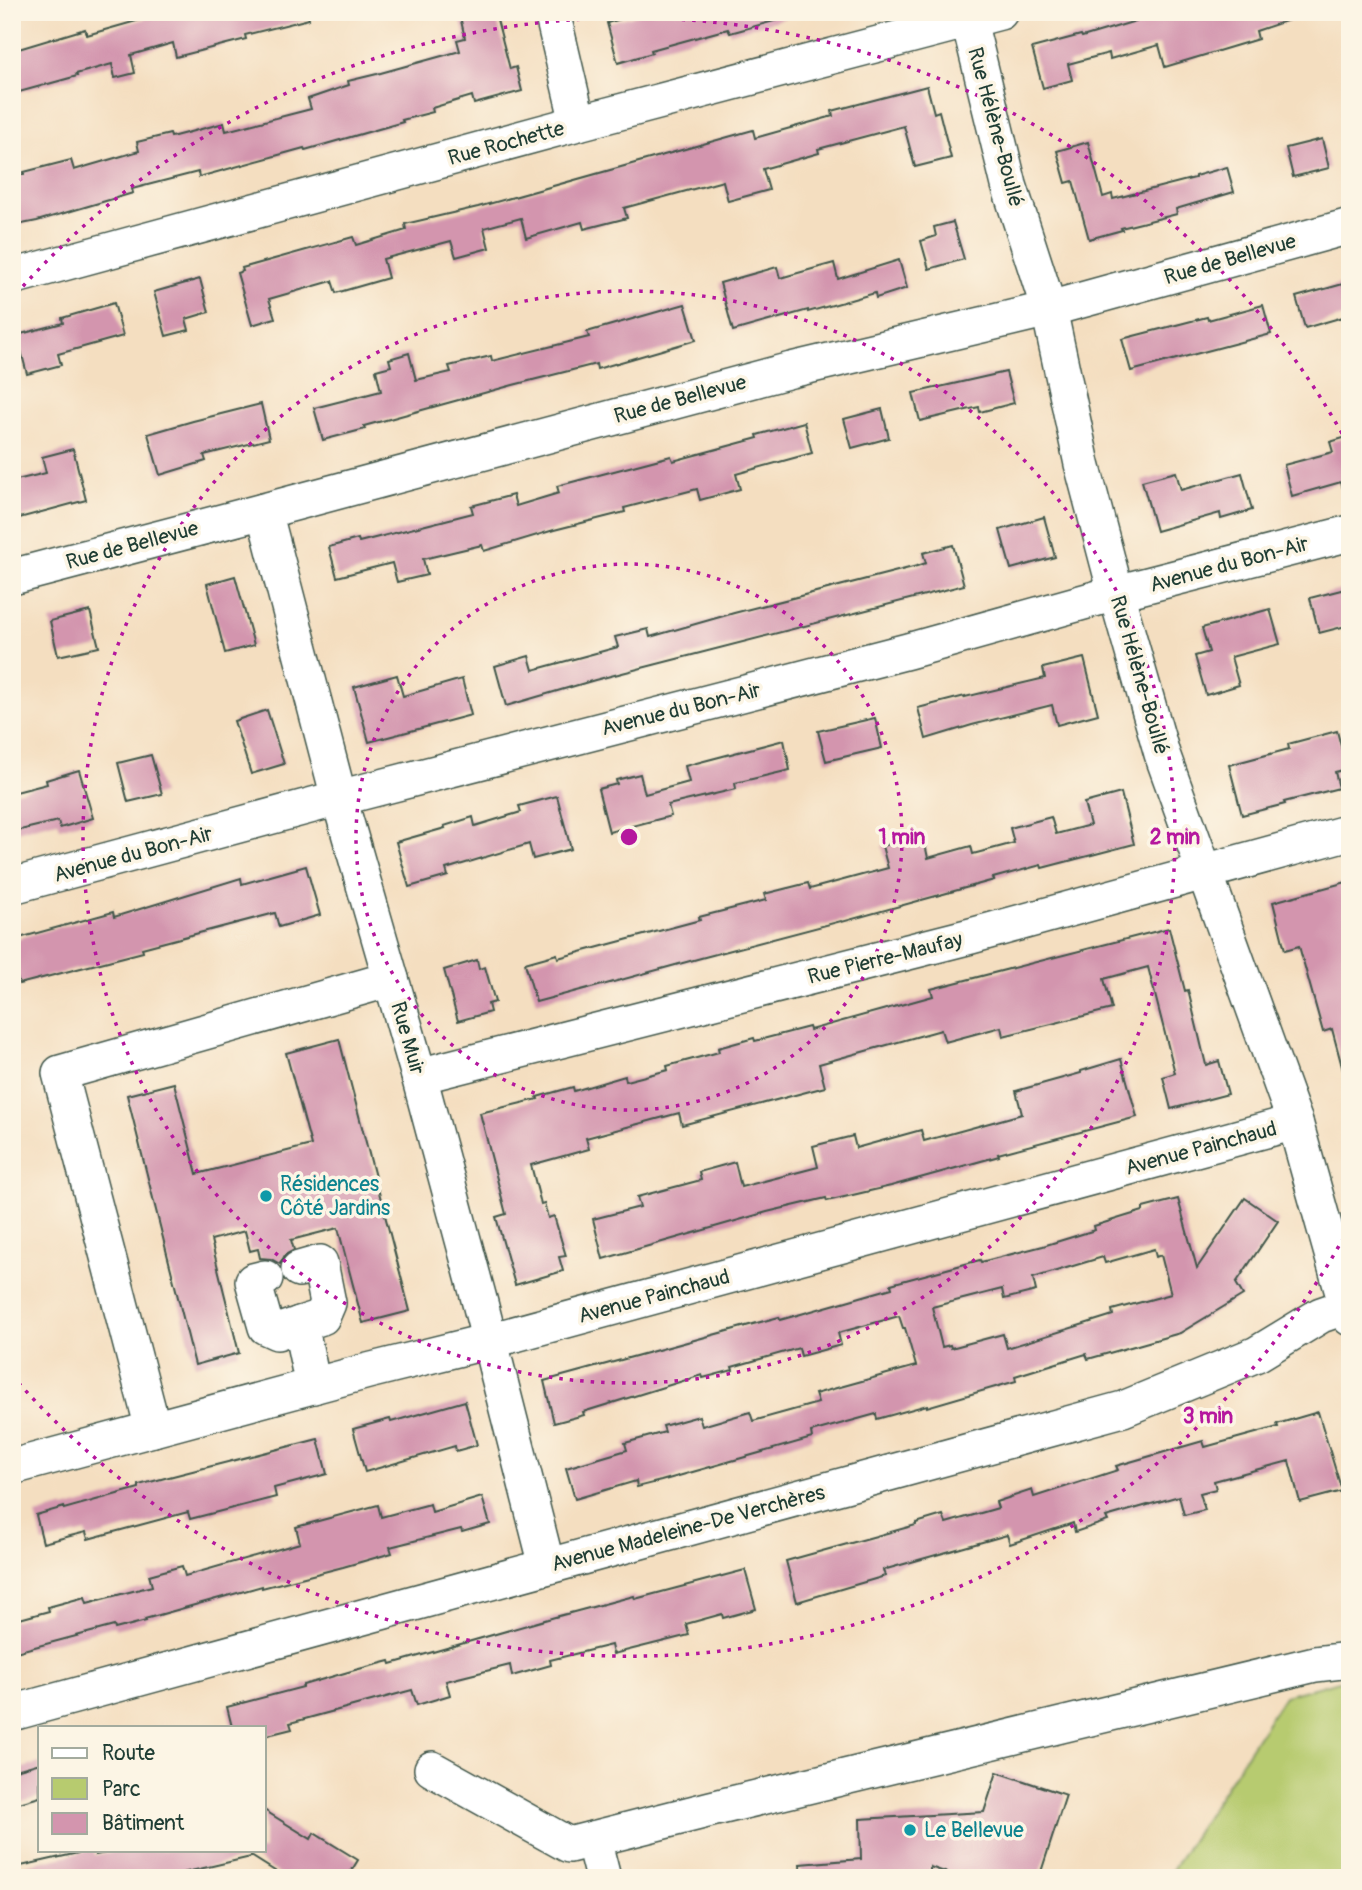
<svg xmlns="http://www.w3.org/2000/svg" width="1362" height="1890" font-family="Pangolin,sans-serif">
	<rect width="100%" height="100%" fill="#fcf5e5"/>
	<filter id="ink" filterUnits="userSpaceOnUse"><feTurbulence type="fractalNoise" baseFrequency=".0143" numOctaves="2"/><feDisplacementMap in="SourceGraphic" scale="14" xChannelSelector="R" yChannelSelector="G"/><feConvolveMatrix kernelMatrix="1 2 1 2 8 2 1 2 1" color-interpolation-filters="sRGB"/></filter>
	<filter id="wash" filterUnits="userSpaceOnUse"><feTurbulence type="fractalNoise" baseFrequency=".00686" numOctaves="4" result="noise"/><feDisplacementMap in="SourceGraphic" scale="28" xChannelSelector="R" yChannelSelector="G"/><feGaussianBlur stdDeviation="1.57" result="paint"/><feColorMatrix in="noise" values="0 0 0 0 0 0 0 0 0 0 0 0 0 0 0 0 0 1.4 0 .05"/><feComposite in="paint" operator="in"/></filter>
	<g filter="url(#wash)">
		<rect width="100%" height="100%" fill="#f4dec0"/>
		<!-- green -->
		<polygon fill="#b7cb6f" stroke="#6b8452" stroke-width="2" points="1350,1678 1350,1878 1167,1878 1284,1696"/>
		<g id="blocks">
			<!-- building -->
			<g fill="#d395ae" fill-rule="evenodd">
				<polygon points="168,12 308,12 309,19 245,35 246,39 176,57 173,43 131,55 135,73 115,78 112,64 76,74 77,76 12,94 12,51 85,29 87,35"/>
				<polygon points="459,12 495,12 510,69 516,67 522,91 474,104 472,96 432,108 433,112 402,120 403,122 305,150 304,148 199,177 198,172 132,189 133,193 37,221 12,226 12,177 24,174 24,172 71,160 74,170 139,151 137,142 170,134 171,137 224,123 226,131 311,109 308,99 343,87 349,85 348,81 377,74 460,51 457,40 465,38"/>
				<polygon points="645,12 784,12 785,18 730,33 728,29 651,50 652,53 618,63 607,23"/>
				<polygon points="1166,12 1301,12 1301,16 1256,31 1258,39 1165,67 1159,45 1110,59 1109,53 1068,64 1072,80 1043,88 1032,48 1081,35 1082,37"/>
				<polygon points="927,86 934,113 939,111 951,158 915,167 904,126 818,149 819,153 763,169 769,190 728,201 723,181 624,208 627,218 584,229 582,222 526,238 521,218 484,228 489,248 456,257 451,241 383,259 388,278 336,293 332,281 269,299 275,318 252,325 237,273 243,271 242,268 353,237 356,245 406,230 405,224 478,207 753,130 755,138 833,116 832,111"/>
				<polygon points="1322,139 1329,168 1293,177 1286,148"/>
				<polygon points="1088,142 1103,197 1112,194 1113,199 1195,178 1195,176 1227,167 1234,192 1176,209 1177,214 1121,228 1122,230 1089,239 1073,181 1066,183 1057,151"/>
				<polygon points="953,222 964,259 929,269 921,241 936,236 934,227"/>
				<polygon points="899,260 907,288 876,298 875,293 808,312 808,310 733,331 720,283 777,267 780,278 834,263 838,279"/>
				<polygon points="200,279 209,312 186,319 189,330 166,336 154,292"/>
				<polygon points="1343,284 1350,308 1350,315 1305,328 1296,297"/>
				<polygon points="114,303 123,336 58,354 61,365 27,374 17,335 63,323 62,318"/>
				<polygon points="685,304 696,340 597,369 596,364 513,385 364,426 365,429 323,440 314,408 381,391 376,370 391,366 389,359 409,353 416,380 451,372 449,366 491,356 492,361 589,337 587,332"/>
				<polygon points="1263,305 1271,334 1131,371 1122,339 1207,317 1208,320"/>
				<polygon points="1006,372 1014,403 980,412 979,407 920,421 913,393"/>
				<polygon points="261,404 269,439 204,455 206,461 160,475 148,434 193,421"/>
				<polygon points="882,409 889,438 852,448 844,419"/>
				<polygon points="804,422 812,453 736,474 740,489 700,500 697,489 624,508 625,512 554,530 484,551 482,545 423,559 427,575 397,582 392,563 337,577 329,547 358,539 359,542 473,513 471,506 513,495 516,506 559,493 557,486 671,456 673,461 758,438 757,435"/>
				<polygon points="1350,436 1350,491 1344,492 1341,482 1292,496 1284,465 1333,452 1330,442"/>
				<polygon points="73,449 86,500 12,520 12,481 46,473 42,457"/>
				<polygon points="1176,472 1181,490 1242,473 1252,510 1221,519 1220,513 1156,531 1142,481"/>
				<polygon points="1044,517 1055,557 1011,569 1000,530"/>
				<polygon points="953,545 964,585 595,680 506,706 495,666 529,656 533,670 618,647 615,637 648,629 650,637 734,613 917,566 926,563 923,553"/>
				<polygon points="235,576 254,645 225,653 207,584"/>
				<polygon points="1345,589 1350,607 1350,625 1319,633 1310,598"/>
				<polygon points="1270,609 1280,644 1231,657 1239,685 1206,695 1195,656 1209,652 1202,628"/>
				<polygon points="90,611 99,647 58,656 50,621"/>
				<polygon points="1084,658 1098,714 1057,725 1052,705 972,725 926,739 918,708 965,696 965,697 1045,678 1043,668"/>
				<polygon points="397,675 403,696 462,679 471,715 369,742 354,687"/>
				<polygon points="267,710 284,764 251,774 234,721"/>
				<polygon points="875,718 882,748 826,761 818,731"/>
				<polygon points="1337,731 1347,769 1335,772 1339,788 1284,802 1285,804 1242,815 1229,765 1289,749 1288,744"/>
				<polygon points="784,740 790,770 735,783 736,789 668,805 671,816 609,832 598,789 617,784 616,780 640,774 645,794 689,782 685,766"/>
				<polygon points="151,755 162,794 128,802 118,763"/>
				<polygon points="79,770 93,818 60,828 58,821 12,832 12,793 47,784 46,780"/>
				<polygon points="1121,793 1134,844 1042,868 1041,865 993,878 994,880 842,922 841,921 701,958 588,989 588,988 536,1002 525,963 557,954 558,958 700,920 699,917 766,900 764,894 808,883 810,889 888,868 882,846 923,835 928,858 971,846 973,854 1014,843 1010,828 1051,817 1056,834 1090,825 1084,803"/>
				<polygon points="557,796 571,849 533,859 529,844 446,869 448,876 409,887 396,842 445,828 444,826 473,817 475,826 521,812 519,806"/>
				<polygon points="306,866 320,915 279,927 275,913 142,948 143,952 19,984 12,960 12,940 113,912 114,917 241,878 242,884"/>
				<polygon points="1350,881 1350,960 1343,961 1350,986 1350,1073 1344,1074 1332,1029 1323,1032 1299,946 1285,950 1273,902"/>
				<polygon points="1169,928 1185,991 1188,990 1206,1065 1219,1061 1228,1094 1171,1109 1163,1077 1175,1073 1148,967 1104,979 1112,1009 1003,1036 1001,1027 945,1042 941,1030 819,1064 825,1087 682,1125 679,1113 586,1138 589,1149 531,1165 541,1204 544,1203 548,1218 554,1216 566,1256 559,1257 563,1271 515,1285 496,1217 506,1214 480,1113 538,1099 537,1097 573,1087 574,1091 625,1076 626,1081 668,1070 667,1066 719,1052 718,1048 754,1038 755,1041 809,1027 810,1030 933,996 931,989"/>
				<polygon points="477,960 479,969 485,967 495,1002 488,1004 490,1012 458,1021 444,970"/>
				<polygon points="339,1039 410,1311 363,1323 338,1228 291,1240 294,1250 285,1255 280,1264 271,1259 260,1258 258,1249 250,1251 245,1231 211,1240 239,1353 195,1365 127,1095 174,1083 197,1174 311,1145 286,1053"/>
				<polygon points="1121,1059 1137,1117 998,1154 999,1156 891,1186 827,1201 826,1198 767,1212 603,1259 593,1219 640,1207 637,1197 701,1180 699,1172 735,1162 741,1187 818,1167 813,1146 853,1136 856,1148 921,1130 924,1141 1022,1114 1016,1091 1081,1073 1081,1071"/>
				<path d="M1245 1198 1278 1221 1236 1283 1243 1295 1180 1333 1088 1359 1086 1354 1015 1376 1016 1381 927 1407V1405L877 1419 876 1414 811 1432 812 1438 661 1481 637 1487 636 1481 575 1499 566 1468 627 1450 625 1443 665 1432 663 1426 699 1416 702 1426 750 1412 753 1421 818 1403 815 1394 916 1366 905 1328H903L899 1316 838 1333 841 1345 801 1356 799 1348 732 1367 733 1370 703 1378 702 1375 583 1412 584 1415 554 1423 544 1381 779 1317 780 1320 892 1288 891 1284 980 1260 981 1262 1043 1246 1095 1230 1094 1226 1143 1211V1208L1178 1199 1197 1268ZM1154 1249 1156 1257 1161 1255 1171 1294 1112 1310 1113 1315 1007 1348 1003 1334 951 1348 950 1345 942 1347 932 1307 1002 1289 1004 1299 1036 1291 1033 1278 1103 1257 1105 1263Z"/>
				<polygon points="465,1401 477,1445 456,1451 455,1446 365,1472 353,1429 390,1419 391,1422"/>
				<polygon points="1318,1412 1342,1491 1300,1502 1289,1461 1214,1481 1216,1489 1200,1493 1205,1510 1184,1515 1179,1496 1106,1517 1108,1521 1075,1532 1073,1523 1010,1544 1007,1535 883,1570 885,1576 797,1602 786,1561 916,1525 916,1523 943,1515 946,1523 998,1508 996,1502 1032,1490 1034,1497 1118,1470 1116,1466 1203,1441 1205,1447 1278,1427 1277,1424"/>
				<polygon points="318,1439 327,1474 274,1488 276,1497 190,1519 188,1512 88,1539 86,1532 43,1543 36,1515 64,1507 64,1509 139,1488 139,1485 165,1478"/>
				<polygon points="482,1497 490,1524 462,1532 461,1529 390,1547 392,1553 343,1567 262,1588 262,1586 145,1619 146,1621 115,1629 114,1626 12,1653 12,1621 49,1611 48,1607 85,1597 87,1603 152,1586 149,1575 182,1566 185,1576 300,1543 296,1527 378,1505 381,1517 430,1504 432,1512"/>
				<polygon points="745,1570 756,1609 723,1618 722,1614 686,1624 689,1635 613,1654 611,1645 550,1660 551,1665 512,1676 510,1665 446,1681 450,1695 417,1705 412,1690 290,1723 292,1729 264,1736 264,1727 232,1727 227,1707 303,1687 303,1685 355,1670 390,1661 391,1664 555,1617 634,1596 635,1599"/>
				<polygon points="40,1763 40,1797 12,1805 12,1771"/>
				<polygon points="997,1772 1066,1795 1039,1878 962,1878 930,1867 930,1878 801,1878 800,1864 861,1859 860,1819 984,1812"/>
				<polygon points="264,1810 311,1839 314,1833 358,1860 347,1878 286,1878 251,1856 251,1857 178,1874 179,1878 12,1878 12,1868 91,1850 94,1850 95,1855 120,1850 264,1850"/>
			</g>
		</g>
	</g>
	<g filter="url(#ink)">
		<use href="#blocks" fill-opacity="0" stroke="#3f5549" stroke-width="2"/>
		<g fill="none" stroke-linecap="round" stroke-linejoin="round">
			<defs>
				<g id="minor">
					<polyline points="552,12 578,123"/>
					<polyline points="969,21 1009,185 1049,309 1082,464 1116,593 1162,754 1295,1122 1350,1318"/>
					<polyline points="12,277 578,123 1000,12"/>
					<polyline points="264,511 339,798 419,1076 480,1303 547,1566"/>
					<polyline points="12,577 264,511 791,370 1049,309 1350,226"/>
					<polyline points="12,886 339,798 908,651 1116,593 1350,533"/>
					<polyline points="419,1076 971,936 1350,832"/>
					<polyline points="299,1269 320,1263 328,1303 322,1317 300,1324 313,1386"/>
					<polyline points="265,1278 253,1281 266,1327 277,1332 300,1324"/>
					<polyline points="153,1429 60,1073 391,979"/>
					<polyline points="12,1467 368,1371 489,1341 1295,1122"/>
					<polyline points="12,1713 1123,1409 1257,1354 1321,1315 1350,1305"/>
					<polyline points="432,1769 569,1845 711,1809 1315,1664 1350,1660"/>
					<polyline points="593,1839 603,1878"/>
				</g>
			</defs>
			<!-- minor casing -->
			<use href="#minor" stroke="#3f5549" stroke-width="38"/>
			<!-- minor -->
			<use href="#minor" stroke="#fff" stroke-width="35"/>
		</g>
	</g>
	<!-- distance rings -->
	<g fill="none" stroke="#b5179e" stroke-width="3.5" stroke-dasharray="3.5 7">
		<circle cx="629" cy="837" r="273"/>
		<circle cx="629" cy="837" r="546"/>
		<path d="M1349 1228A819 819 0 0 1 16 1380M16 294A819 819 0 0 1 1349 446"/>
	</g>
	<!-- markers -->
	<g fill="#0f9aa8" stroke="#fcf5e5" stroke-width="2.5">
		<circle cx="266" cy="1196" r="7"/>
		<circle cx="910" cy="1830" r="7"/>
	</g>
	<g text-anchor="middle" stroke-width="7" stroke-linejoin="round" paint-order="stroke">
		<!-- street labels -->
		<g font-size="21" fill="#1f3d34" stroke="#fcf5e5">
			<text transform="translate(996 127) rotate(75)" y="7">Rue Hélène-Boullé</text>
			<text transform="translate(506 143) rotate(-15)" y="7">Rue Rochette</text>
			<text transform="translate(1230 259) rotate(-16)" y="7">Rue de Bellevue</text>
			<text transform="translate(680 399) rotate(-15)" y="7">Rue de Bellevue</text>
			<text transform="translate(132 545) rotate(-15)" y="7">Rue de Bellevue</text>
			<text transform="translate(1229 564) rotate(-15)" y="7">Avenue du Bon-Air</text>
			<text transform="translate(1140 675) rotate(74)" y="7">Rue Hélène-Boullé</text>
			<text transform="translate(681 709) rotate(-14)" y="7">Avenue du Bon-Air</text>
			<text transform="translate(133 854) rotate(-15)" y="7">Avenue du Bon-Air</text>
			<text transform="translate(885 958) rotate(-14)" y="7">Rue Pierre-Maufay</text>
			<text transform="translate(408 1038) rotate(74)" y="7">Rue Muir</text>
			<text transform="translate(1201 1148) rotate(-15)" y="7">Avenue Painchaud</text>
			<text transform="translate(654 1296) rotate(-15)" y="7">Avenue Painchaud</text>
			<text transform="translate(688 1528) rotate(-15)" y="7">Avenue Madeleine-De Verchères</text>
		</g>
		<!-- culture labels -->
		<g font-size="21" fill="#0d838f" stroke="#fcf5e5" text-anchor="start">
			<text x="280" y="1191">Résidences<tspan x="280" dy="24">Côté Jardins</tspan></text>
			<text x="924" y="1837">Le Bellevue</text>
		</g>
	</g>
	<circle cx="629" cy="837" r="10" fill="#b5179e" stroke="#fcf5e5" stroke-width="3.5"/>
	<g font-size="21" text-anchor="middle" font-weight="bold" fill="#b5179e" stroke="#fcf5e5" stroke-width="7" stroke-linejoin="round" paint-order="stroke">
		<text x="902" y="844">1 min</text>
		<text x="1175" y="844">2 min</text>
		<text x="1208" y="1423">3 min</text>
	</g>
	<!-- margin -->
	<rect width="1362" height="1890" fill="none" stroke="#fcf5e5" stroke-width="42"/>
	<!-- legend -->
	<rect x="38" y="1726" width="228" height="126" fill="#fcf5e5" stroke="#a4ab9e" stroke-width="2"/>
	<rect x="52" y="1748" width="35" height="10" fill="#ffffff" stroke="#a4ab9e" stroke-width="2"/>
	<text x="102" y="1760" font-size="21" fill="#1f3d34">Route</text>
	<rect x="52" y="1778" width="35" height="21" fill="#b7cb6f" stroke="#a4ab9e" stroke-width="2"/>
	<text x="102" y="1796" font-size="21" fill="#1f3d34">Parc</text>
	<rect x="52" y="1813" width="35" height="21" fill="#d395ae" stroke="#a4ab9e" stroke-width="2"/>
	<text x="102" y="1830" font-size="21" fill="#1f3d34">Bâtiment</text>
</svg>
